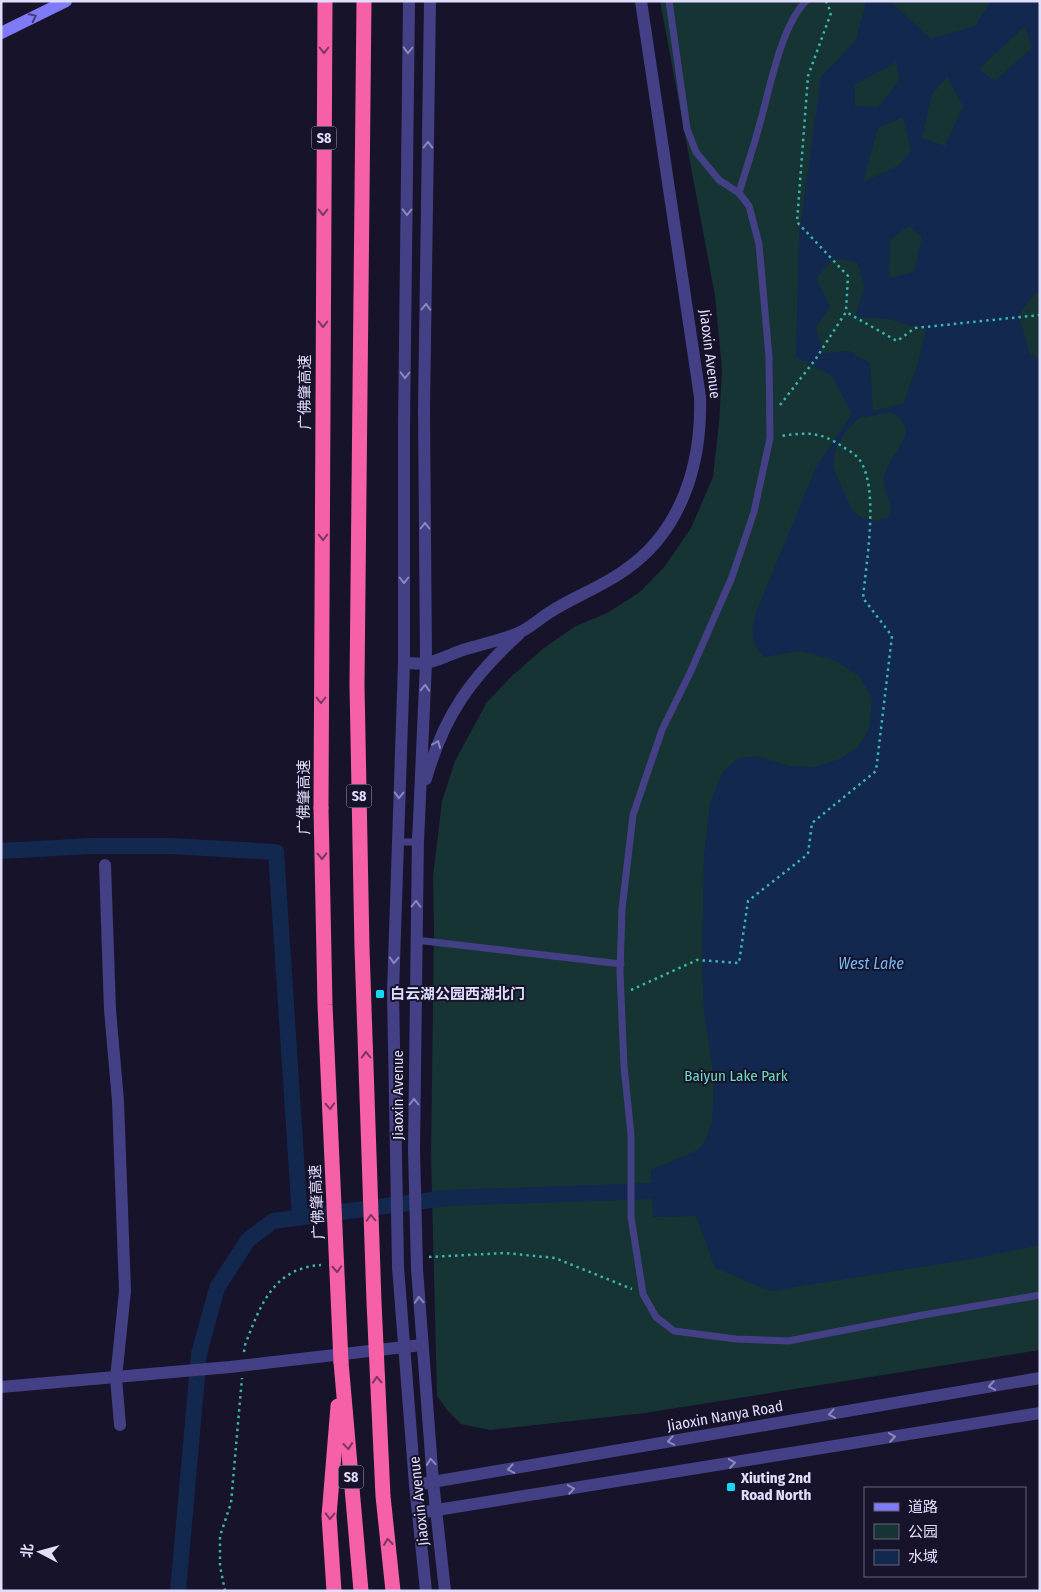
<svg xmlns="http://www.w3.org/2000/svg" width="1041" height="1592" font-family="'Fira Sans Condensed','Noto Sans SC',sans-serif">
	<rect width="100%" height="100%" fill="#17132a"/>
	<!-- green -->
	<polygon fill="#163433" points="660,1 1040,1 1040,1350 645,1413 490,1430 461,1424 448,1411 437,1396 431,1156 434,929 433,876 442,801 455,761 487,702 513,675 544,648 574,627 607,613 640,592 665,566 691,528 713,477 719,423 722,370 715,296"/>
	<!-- water -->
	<path fill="#12284e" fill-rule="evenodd" d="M866 1H890L931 39 975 26 991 1H1040V292L1036 293 1019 314 1029 353 1040 360V1245L978 1258 770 1291 715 1268 696 1216 653 1217 651 1170 696 1151 704 1143 712 1122 714 1079 704 1013 702 962 704 856 710 803 722 773 738 758 755 756 789 766 814 767 840 759 858 747 869 730 872 698 859 676 832 659 799 651 764 657C750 642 751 635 755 615L816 467 852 414 832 376 796 357 799 235 821 77 856 40ZM1025 26 1032 48 995 81 979 69ZM896 62 899 81 878 107 855 106V85ZM947 77 963 106 945 146 922 138 932 94ZM903 117 911 151 898 166 863 182 878 128ZM909 226 922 237 914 272 889 278 890 240ZM834 258 858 263 864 288 855 317 889 319 926 330 917 366 903 404 873 411 870 363 849 351 823 353 816 327 830 306 816 278ZM890 412C926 430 888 454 884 477 882 489 890 496 891 507 891 510 889 515 887 518L876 521 862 518 852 510 833 467 835 451 844 433 859 418Z"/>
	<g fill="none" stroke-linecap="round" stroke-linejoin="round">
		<!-- canal -->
		<g stroke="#12284e" stroke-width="16">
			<polyline points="1,851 91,846 170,846 276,852 300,1218"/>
			<polyline points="178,1591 199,1354 217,1288 248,1240 273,1221 446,1198 652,1191"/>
		</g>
		<!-- path -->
		<g stroke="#38b6b0" stroke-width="2.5" stroke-dasharray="2.5 4" stroke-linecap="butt">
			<polyline points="826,1 831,13 808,76 797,222 848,276 846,311"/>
			<polyline points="780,405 815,360 846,312 897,341 915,328 1040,315"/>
			<path d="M631 990 697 960 739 963 748 901 808 854 812 823 876 771 892 636 863 598C866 563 880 487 859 459 855 454 848 450 843 447 822 432 807 432 781 436"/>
			<polyline points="429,1257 505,1253 555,1258 632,1289"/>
			<path d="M244 1352 245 1345C260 1306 273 1268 321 1265"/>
			<polyline points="225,1591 220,1566 220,1536 231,1503 242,1378"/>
		</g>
		<!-- service -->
		<g stroke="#444086" stroke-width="7">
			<polyline points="669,1 687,129 696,152 719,180 739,193 749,206 759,244 769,357 770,438 754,512 732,577 690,673 662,730 633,815 622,909 620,972 624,1066 631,1135 631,1217 643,1294 656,1317 674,1331 736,1339 788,1341 923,1315 1040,1295"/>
			<path d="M739 193C746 169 754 146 760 123 770 88 781 26 806 1"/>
			<polyline points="397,842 418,842"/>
			<polyline points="416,940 621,964"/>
		</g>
		<!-- minor -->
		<g stroke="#444086" stroke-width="12">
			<polyline points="105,865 110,1010 118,1101 125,1291 116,1378 120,1425"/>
			<polyline points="1,1387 230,1367 422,1345"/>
		</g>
		<!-- tertiary -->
		<g stroke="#444086" stroke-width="12">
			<path d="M404 663C411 663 420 664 427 663 440 660 453 653 466 649 482 644 511 638 524 630 535 624 544 615 555 609 578 595 603 586 625 570 682 531 702 463 700 397L641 1"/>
			<path d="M426 779C444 715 471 678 519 634"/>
			<polyline points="418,842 426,663 424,409 430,1"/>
			<polyline points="414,1150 418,835"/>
			<polyline points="396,1153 393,992 404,663 404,427 409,1"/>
			<polyline points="398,1267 415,1485 426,1591"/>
			<polyline points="417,1269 433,1482 445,1591"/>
			<polyline points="415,1485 1040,1378"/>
			<polyline points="418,1513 1040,1413"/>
		</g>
		<!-- secondary -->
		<polyline stroke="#7f7af7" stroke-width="12" points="1,33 66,1"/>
		<!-- motorway -->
		<g stroke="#f660a6" stroke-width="15">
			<polyline points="321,808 325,1"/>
			<polyline points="341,1362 361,1591"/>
			<polyline points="334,1591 329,1516 338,1406"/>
		</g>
		<!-- tertiary-bridge -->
		<g stroke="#444086" stroke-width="12">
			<polyline points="414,1150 417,1269"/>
			<polyline points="396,1153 398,1267"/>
		</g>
		<!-- motorway-bridge -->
		<g stroke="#f660a6" stroke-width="15">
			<polyline points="364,1 357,685 362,948 374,1302 383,1496 393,1591"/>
			<polyline points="321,808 325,1005 341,1362"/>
		</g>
	</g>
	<!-- one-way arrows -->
	<defs><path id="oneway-chevron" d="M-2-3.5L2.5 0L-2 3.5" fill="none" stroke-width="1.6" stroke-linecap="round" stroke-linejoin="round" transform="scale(1.25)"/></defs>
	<use stroke="#413c7c" href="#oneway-chevron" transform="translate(33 17) rotate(-26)"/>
	<g stroke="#7b3662">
		<use href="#oneway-chevron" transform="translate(324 50) rotate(90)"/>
		<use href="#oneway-chevron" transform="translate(323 212) rotate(90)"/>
		<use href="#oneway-chevron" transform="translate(323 324) rotate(90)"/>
		<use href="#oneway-chevron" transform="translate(323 537) rotate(90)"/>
		<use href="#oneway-chevron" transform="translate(321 700) rotate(90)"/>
		<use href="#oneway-chevron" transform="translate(322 856) rotate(89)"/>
		<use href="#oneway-chevron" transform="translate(366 1055) rotate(-92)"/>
		<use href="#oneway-chevron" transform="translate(330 1106) rotate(87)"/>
		<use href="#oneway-chevron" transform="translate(371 1218) rotate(-92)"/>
		<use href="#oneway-chevron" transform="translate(337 1269) rotate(87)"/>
		<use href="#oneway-chevron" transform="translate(377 1380) rotate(-93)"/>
		<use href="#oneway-chevron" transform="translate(348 1446) rotate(85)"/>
		<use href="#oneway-chevron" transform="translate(330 1516) rotate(91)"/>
		<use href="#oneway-chevron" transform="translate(388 1542) rotate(-96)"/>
	</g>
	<g stroke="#8b87bc">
		<use href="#oneway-chevron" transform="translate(408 50) rotate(91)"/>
		<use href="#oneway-chevron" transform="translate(428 145) rotate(-89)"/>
		<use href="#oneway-chevron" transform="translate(407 212) rotate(91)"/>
		<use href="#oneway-chevron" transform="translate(426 307) rotate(-89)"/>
		<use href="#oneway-chevron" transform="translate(405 375) rotate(91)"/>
		<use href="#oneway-chevron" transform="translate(425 526) rotate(-90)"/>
		<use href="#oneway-chevron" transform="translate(404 580) rotate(90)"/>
		<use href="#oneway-chevron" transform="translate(425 688) rotate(-88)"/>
		<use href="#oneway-chevron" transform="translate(437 744) rotate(-67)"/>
		<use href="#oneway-chevron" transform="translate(399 795) rotate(92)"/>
		<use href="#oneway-chevron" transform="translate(416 904) rotate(-89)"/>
		<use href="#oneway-chevron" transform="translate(394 960) rotate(92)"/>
		<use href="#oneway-chevron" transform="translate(414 1102) rotate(-90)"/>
		<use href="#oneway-chevron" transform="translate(419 1300) rotate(-94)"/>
		<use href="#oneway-chevron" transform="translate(992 1386) rotate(170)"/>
		<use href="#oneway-chevron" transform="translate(832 1414) rotate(170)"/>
		<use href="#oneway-chevron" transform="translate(892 1437) rotate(-9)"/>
		<use href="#oneway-chevron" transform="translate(671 1441) rotate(170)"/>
		<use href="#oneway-chevron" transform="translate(431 1462) rotate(-95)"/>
		<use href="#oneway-chevron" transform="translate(732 1463) rotate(-9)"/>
		<use href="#oneway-chevron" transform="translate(511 1469) rotate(170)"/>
		<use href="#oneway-chevron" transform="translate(571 1489) rotate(-9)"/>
	</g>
	<!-- markers -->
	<g fill="#15d9f2" stroke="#17132a" stroke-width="2">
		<rect x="375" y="989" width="10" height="10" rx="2.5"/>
		<rect x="726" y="1482" width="10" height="10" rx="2.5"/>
	</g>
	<g text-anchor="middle" stroke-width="4" stroke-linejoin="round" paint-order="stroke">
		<!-- shield labels -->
		<g fill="#17132a" stroke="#a4a0be" stroke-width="1">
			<rect x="311.5" y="126.5" width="25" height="23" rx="4"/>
			<rect x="346.5" y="784.5" width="25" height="23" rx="4"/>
			<rect x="338.5" y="1465.5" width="25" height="23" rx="4"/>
		</g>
		<g font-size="14" font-weight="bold" fill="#e1ddfd">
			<text x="324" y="143">S8</text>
			<text x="359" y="801">S8</text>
			<text x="351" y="1482">S8</text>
		</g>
		<!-- street labels -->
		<g font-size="15" fill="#e1ddfd" stroke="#17132a">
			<text transform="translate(710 354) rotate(83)" y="5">Jiaoxin Avenue</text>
			<text transform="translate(305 392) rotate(-90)" y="5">广佛肇高速</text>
			<text transform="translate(304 797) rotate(-90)" y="5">广佛肇高速</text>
			<text transform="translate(398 1095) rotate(-90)" y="5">Jiaoxin Avenue</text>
			<text transform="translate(317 1202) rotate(-93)" y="5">广佛肇高速</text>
			<text transform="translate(725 1416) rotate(-10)" y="5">Jiaoxin Nanya Road</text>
			<text transform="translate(419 1501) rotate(-96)" y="5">Jiaoxin Avenue</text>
		</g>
		<!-- poi labels -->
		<g font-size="15" font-weight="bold" fill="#e1ddfd" stroke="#17132a" text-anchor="start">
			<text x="390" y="999">白云湖公园西湖北门</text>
			<text x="741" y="1483">Xiuting 2nd<tspan x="741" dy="17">Road North</tspan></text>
		</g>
		<!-- park labels -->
		<g font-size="15" fill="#6cdbc0" stroke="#17132a">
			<text x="736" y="1081">Baiyun Lake Park</text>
		</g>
		<!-- water labels -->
		<g font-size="16" font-style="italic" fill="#71b8f7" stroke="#17132a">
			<text x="871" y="969">West Lake</text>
		</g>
	</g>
	<!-- border -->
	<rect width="1041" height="1592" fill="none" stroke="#e1ddfd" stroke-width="5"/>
	<!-- legend -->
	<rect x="864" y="1487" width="162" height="90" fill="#17132a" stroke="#68647e"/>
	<rect x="874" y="1503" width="25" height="8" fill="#7f7af7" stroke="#68647e"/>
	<text x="908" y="1512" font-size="15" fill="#e1ddfd">道路</text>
	<rect x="874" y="1524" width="25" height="15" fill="#163433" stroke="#68647e"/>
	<text x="908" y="1537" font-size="15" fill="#e1ddfd">公园</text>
	<rect x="874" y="1550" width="25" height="15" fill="#12284e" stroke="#68647e"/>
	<text x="908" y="1562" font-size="15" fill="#e1ddfd">水域</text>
	<!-- north arrow -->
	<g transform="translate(40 1552) rotate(276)" stroke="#17132a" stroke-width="4" paint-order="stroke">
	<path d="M0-4L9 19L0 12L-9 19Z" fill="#e1ddfd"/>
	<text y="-8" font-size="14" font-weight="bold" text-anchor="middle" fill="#e1ddfd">北</text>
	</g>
</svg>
